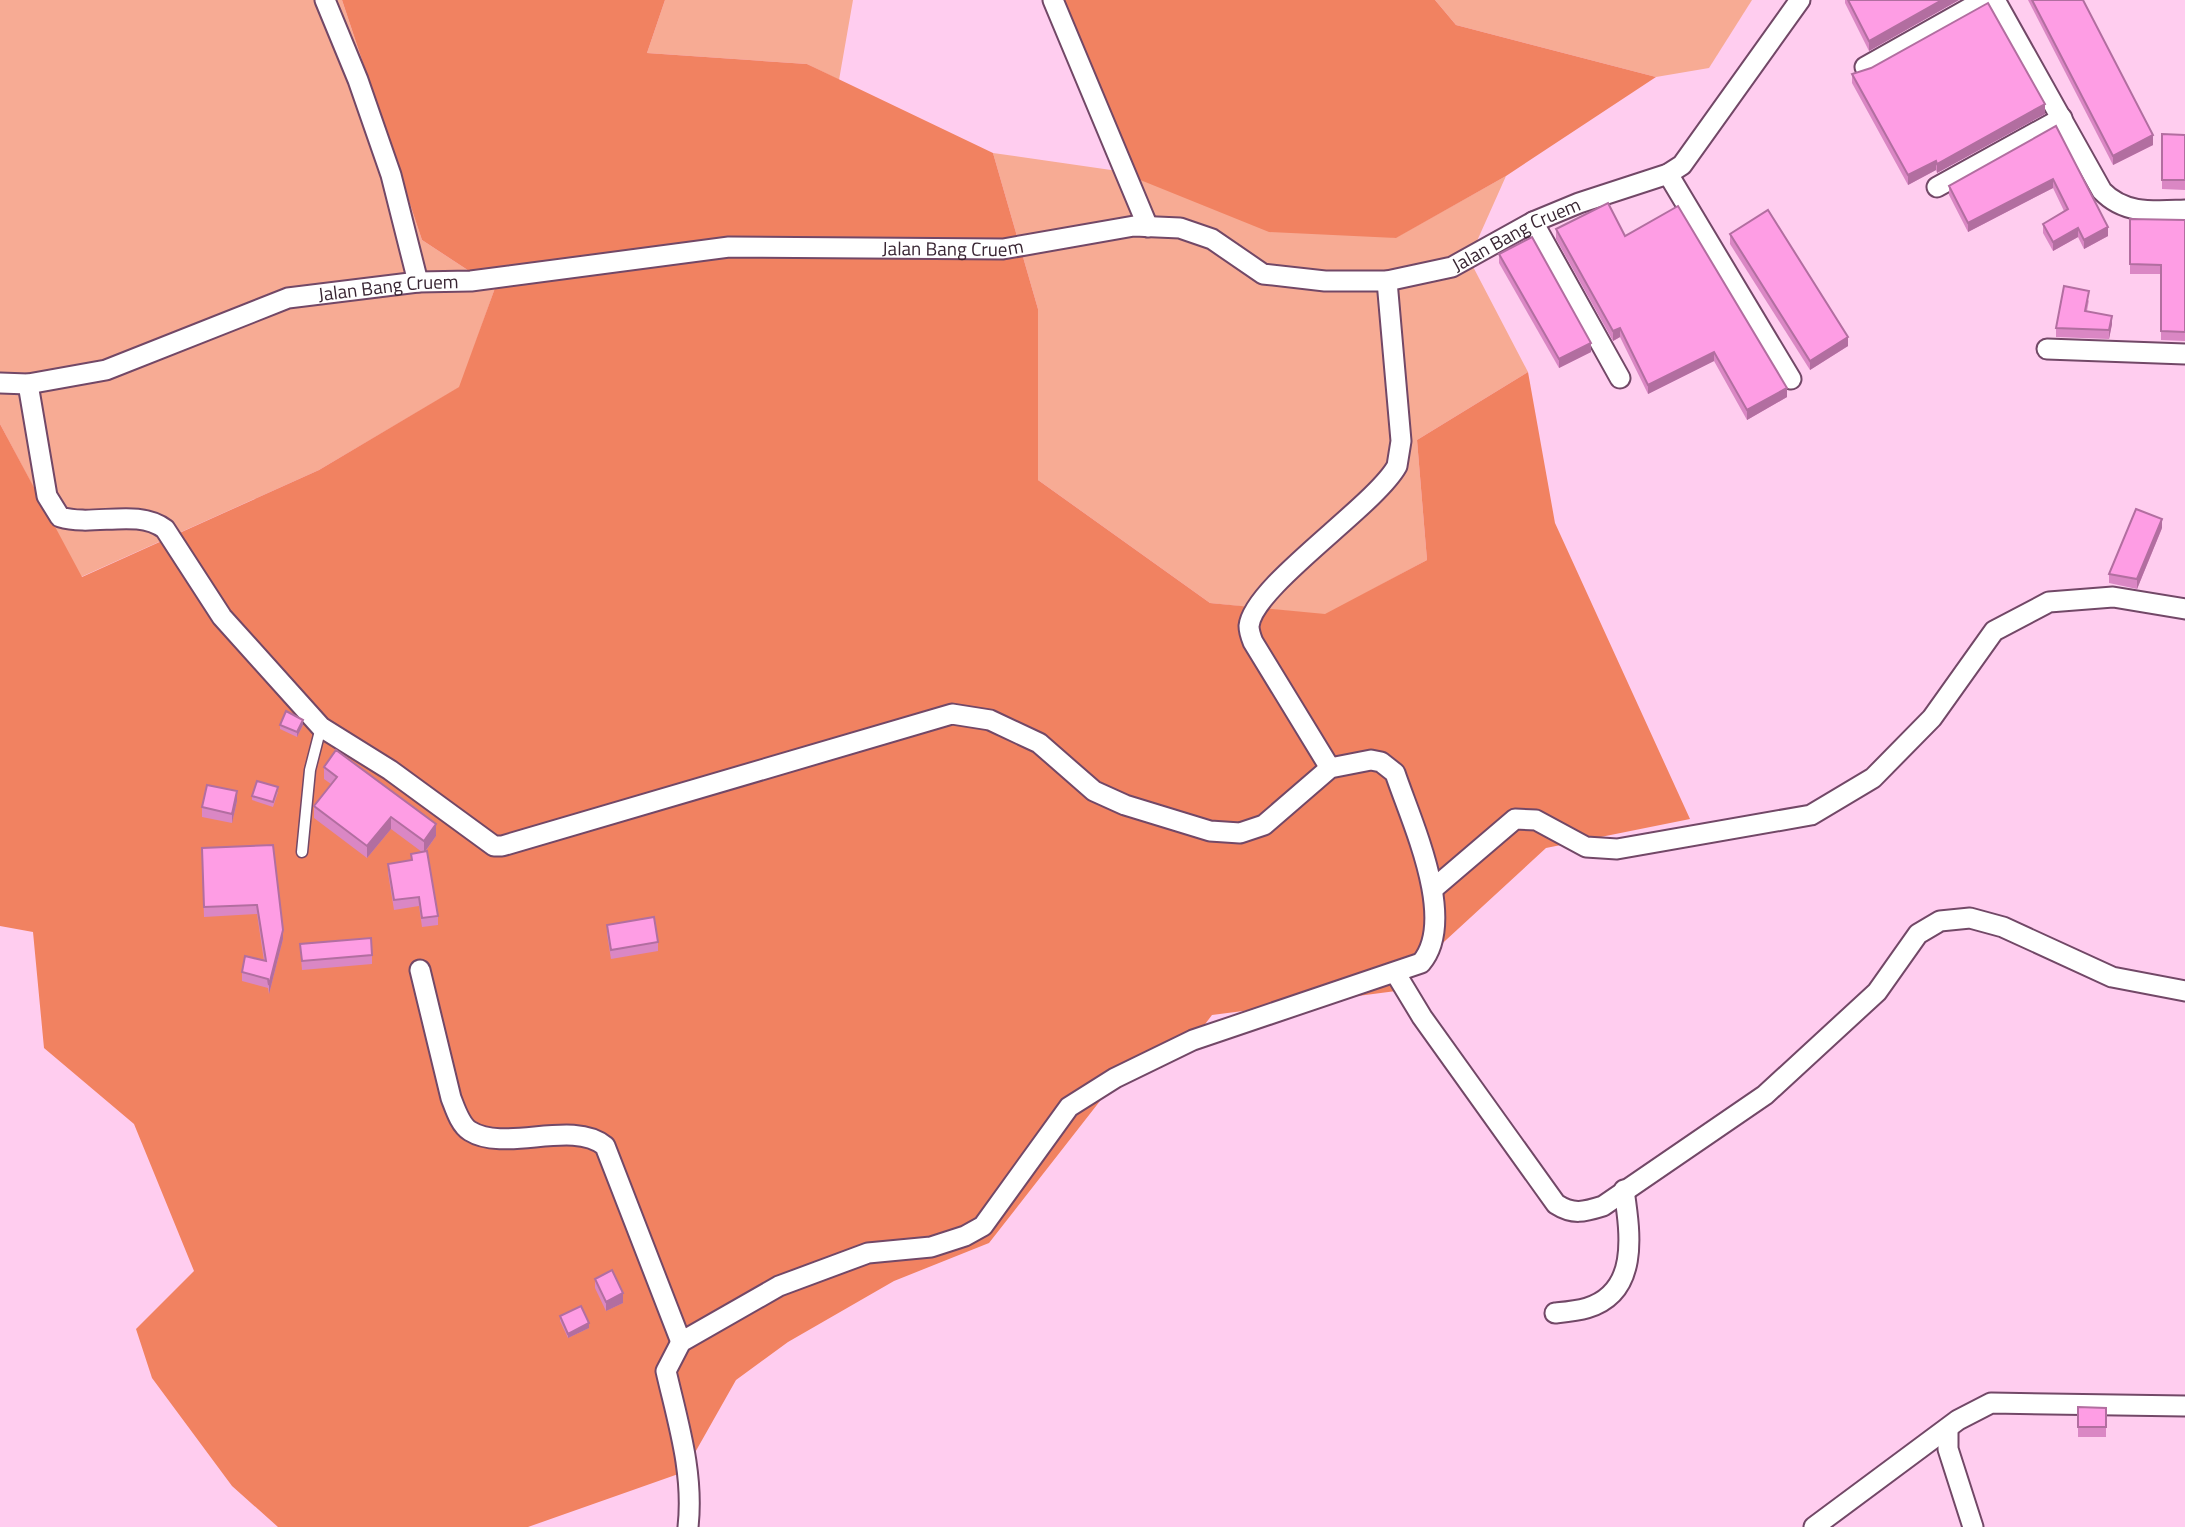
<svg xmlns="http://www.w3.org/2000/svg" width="2185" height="1527" font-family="'Titillium Web',sans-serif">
	<rect width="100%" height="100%" fill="#ffcdef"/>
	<!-- green -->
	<g fill="#f7ab94">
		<polygon points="0,0 342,0 422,240 495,288 460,387 319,470 81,577 0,424"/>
		<polygon points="665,0 853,0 839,80 807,64 647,53"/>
		<polygon points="1435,0 1752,0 1709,68 1656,77 1456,25"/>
		<polygon points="993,153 1118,171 1395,238 1506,176 1469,259 1528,372 1417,440 1427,560 1325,615 1210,603 1038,480 1038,309"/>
	</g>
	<!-- forest -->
	<g fill="#f18261">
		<polygon points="342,0 665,0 647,53 807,64 993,153 1038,309 1038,480 1210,603 1325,614 1427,560 1417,440 1528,372 1555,523 1690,819 1546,848 1421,963 1396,991 1212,1015 1193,1040 1107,1092 989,1243 894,1281 788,1342 736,1380 684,1472 528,1527 278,1527 232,1486 152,1378 136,1329 194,1271 134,1124 44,1048 33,932 0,926 0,424 82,577 319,470 459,387 495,288 422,240"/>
		<polygon points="1045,0 1435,0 1456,25 1656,77 1506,176 1396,238 1269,232 1118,171"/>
	</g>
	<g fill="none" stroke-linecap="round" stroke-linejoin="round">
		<defs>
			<polyline id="lane" points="302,852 310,770 321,727"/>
			<g id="street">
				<polyline points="325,0 358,80 391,175 418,282"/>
				<polyline points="1053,0 1148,227"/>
				<path d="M1995 0 2102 191C2125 215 2155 211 2185 210"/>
				<polyline points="1865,67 1984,0"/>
				<polyline points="1668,174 1791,379"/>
				<polyline points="1937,187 2062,118"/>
				<polyline points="1533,222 1620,378"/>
				<polyline points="2047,349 2185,354"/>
				<path id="s1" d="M0 383 28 384 106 370 288 298 418 282 471 281 729 247 1003 249 1134 226 1180 228 1212 239 1263 274 1325 281H1387L1452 267 1533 222 1579 203 1668 174 1682 165 1800 0"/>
				<path d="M28 384 47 496 60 517C94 527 137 508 165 529L222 617 321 727 390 770 494 846H502L952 714 990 720 1039 743 1094 791 1125 805 1210 831 1240 833 1264 825 1330 768 1371 760 1381 762 1395 773C1411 821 1458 920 1421 963L1193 1040 1115 1078 1069 1107 983 1226 965 1236 931 1247 868 1253 779 1286 681 1342 666 1371C678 1423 694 1473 688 1527"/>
				<path d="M1330 768 1253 642C1251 637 1249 632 1249 626 1253 586 1375 506 1397 466L1401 441 1387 281"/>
				<polyline points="1433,889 1515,819 1536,820 1586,847 1617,849 1811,815 1873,778 1932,718 1994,631 2049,602 2113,597 2185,609"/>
				<path d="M420 970 451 1098C455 1108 460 1125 470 1131 505 1153 572 1119 605 1146L681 1342"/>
				<path d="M1396 974 1422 1017 1556 1204C1573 1215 1584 1212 1603 1206L1765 1095 1877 992 1918 934 1940 921 1970 918 2003 927 2112 977 2185 991"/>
				<path d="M1555 1313C1565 1312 1577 1311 1587 1308 1640 1292 1630 1232 1624 1190"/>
				<polyline points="1948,1430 1948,1449 1973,1527"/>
				<polyline points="1814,1527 1958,1420 1991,1403 2185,1406"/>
			</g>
		</defs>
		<!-- lane casing -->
		<use href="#lane" stroke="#724867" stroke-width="13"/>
		<!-- street casing -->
		<use href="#street" stroke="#724867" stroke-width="23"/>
		<!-- lane -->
		<use href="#lane" stroke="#fff" stroke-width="10"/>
		<!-- street -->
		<use href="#street" stroke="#fff" stroke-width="19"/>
	</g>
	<!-- wall -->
	<g fill="#da87c4">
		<polygon points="1845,0 1959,0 1869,51 1845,3"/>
		<polygon points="2028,0 2083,0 2153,145 2113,165"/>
		<polygon points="1852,74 2045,114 1937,173 1936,170 1908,185 1852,83"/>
		<polygon points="2056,126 2108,236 2084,249 2078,237 2053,251 2043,233 2043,224 2064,211 2053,188 1968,232 1949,195 1949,186"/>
		<polygon points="2162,134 2185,135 2185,190 2162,189"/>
		<polygon points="2130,219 2185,220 2185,341 2161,340 2161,274 2130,274"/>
		<polygon points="1556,229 1625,236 1787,397 1747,420 1714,361 1648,394 1620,337 1613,341 1556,239"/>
		<polygon points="1730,234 1848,346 1810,370 1730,244"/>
		<polygon points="1499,254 1591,352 1559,368 1499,263"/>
		<polygon points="2089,300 2087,311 2112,324 2109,339 2056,337 2056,328"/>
		<polygon points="2162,528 2137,589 2109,583 2109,574"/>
		<polygon points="280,725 303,725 297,737 280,729"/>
		<polygon points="324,767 436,836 425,852 438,916 438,925 422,927 419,906 394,910 388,873 388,864 411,860 411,854 422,852 391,829 367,858 314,818 314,806 331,784 324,779"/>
		<polygon points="278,792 273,807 252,800 252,796"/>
		<polygon points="237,801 232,823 202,817 202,807"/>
		<polygon points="273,845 283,939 269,994 268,988 242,981 242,972 264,961 257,914 204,917 202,857"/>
		<polygon points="607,925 658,942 658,951 611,959 607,934"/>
		<polygon points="300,944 372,955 372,964 302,970"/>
		<polygon points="595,1279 623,1303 606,1311 595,1288"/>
		<polygon points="560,1316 589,1328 568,1338 560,1321"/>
		<polygon points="2078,1407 2106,1408 2106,1437 2078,1437"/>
	</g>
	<!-- shaded-wall -->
	<g fill="#b26ea0">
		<polygon points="1942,0 1959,0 1869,51 1869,41"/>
		<polygon points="2045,104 2045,114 1937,173 1937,164"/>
		<polygon points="2153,135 2153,145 2113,165 2113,156"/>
		<polygon points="1936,161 1936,170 1908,185 1908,175"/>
		<polygon points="2053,179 2053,188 1968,232 1968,223"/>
		<polygon points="2108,227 2108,236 2084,249 2084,240"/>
		<polygon points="2078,228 2078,237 2053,251 2053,242"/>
		<polygon points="2112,316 2112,324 2109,339 2109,330"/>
		<polygon points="1620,328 1620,337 1613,341 1613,331"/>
		<polygon points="1848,337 1848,346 1810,370 1810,361"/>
		<polygon points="1591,343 1591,352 1559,368 1559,359"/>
		<polygon points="1714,352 1714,361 1648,394 1648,385"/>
		<polygon points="1787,388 1787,397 1747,420 1747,410"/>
		<polygon points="2162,519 2162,528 2137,589 2137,579"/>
		<polygon points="303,720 303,725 297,737 297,732"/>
		<polygon points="237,791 237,801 232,823 232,814"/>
		<polygon points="391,817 391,829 367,858 367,846"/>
		<polygon points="436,824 436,836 424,853 424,841"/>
		<polygon points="283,930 283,939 269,994 269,985"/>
		<polygon points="623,1293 623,1303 606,1311 606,1302"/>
		<polygon points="589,1323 589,1328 568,1338 568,1334"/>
	</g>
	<!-- building -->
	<g fill="#fe9de4" stroke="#b26ea0" stroke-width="2">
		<polygon points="1848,0 1942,0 1869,41"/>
		<polygon points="2032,0 2083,0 2153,135 2113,156"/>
		<polygon points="1988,3 2045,104 1937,164 1936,161 1908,175 1852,74 1871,68"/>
		<polygon points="2056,126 2108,227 2084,240 2078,228 2053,242 2043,224 2068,209 2053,179 1968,223 1949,186"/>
		<polygon points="2162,134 2185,135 2185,180 2162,180"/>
		<polygon points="1608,203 1625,236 1678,206 1787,388 1747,410 1714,352 1648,385 1620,328 1613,331 1556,229"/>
		<polygon points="1768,210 1848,337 1810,361 1730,234"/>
		<polygon points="2130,219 2185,220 2185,332 2161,331 2161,265 2130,264"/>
		<polygon points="1532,237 1591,343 1559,359 1499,254"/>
		<polygon points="2064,286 2089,291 2085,311 2112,316 2109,330 2056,328"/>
		<polygon points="2136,509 2162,519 2137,579 2109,574"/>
		<polygon points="286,711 303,720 297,732 280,725"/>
		<polygon points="336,750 436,824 424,841 391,817 367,846 314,806 337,777 324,767"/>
		<polygon points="257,781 278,787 273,802 252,796"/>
		<polygon points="207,785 237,791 232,814 202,807"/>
		<polygon points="273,845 283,930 269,985 268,979 242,972 245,956 266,961 257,905 204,907 202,848"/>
		<polygon points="427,851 438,916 422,918 419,897 394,900 388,864 412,860 411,854"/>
		<polygon points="654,917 658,942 611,950 607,925"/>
		<polygon points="371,938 372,955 302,961 300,944"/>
		<polygon points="612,1270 623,1293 606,1302 595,1279"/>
		<polygon points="581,1306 589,1323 568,1334 560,1316"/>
		<polygon points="2078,1407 2106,1408 2106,1427 2078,1427"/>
	</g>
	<g text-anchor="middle" stroke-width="7" stroke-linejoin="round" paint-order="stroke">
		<!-- street labels -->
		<g font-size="19" fill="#392633" stroke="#fff">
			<text dy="7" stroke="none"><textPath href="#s1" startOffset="1559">Jalan Bang Cruem</textPath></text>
			<text dy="7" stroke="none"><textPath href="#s1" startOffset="971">Jalan Bang Cruem</textPath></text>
			<text dy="7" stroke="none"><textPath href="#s1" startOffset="404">Jalan Bang Cruem</textPath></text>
		</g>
	</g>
</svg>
